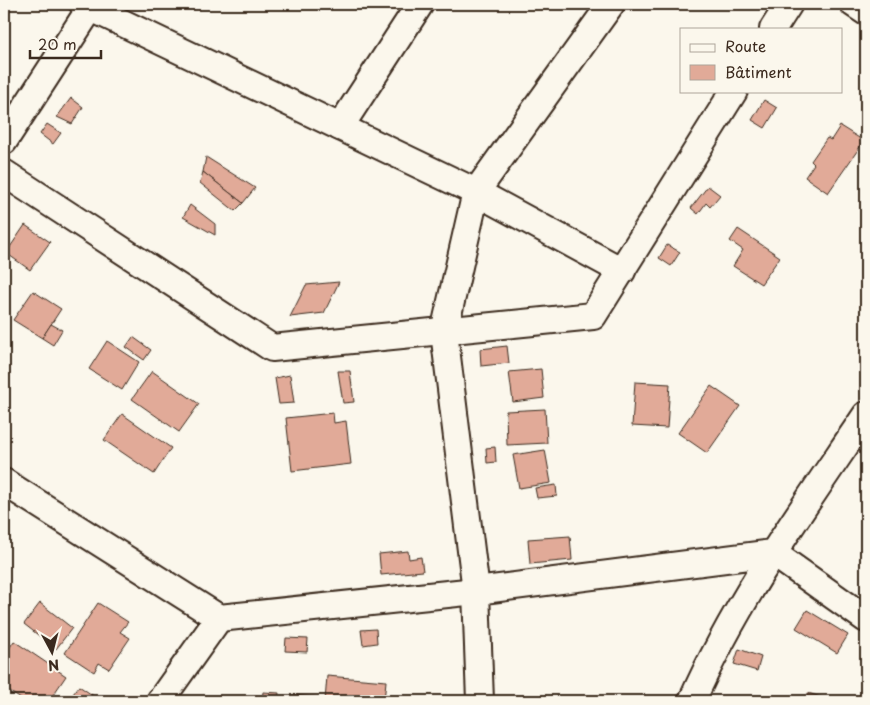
<svg xmlns="http://www.w3.org/2000/svg" width="870" height="705" font-family="'Playpen Sans',sans-serif">
	<rect width="100%" height="100%" fill="#fbf7ec"/>
	<filter id="ink" filterUnits="userSpaceOnUse"><feTurbulence type="fractalNoise" baseFrequency=".02" numOctaves="2"/><feDisplacementMap in="SourceGraphic" scale="10" xChannelSelector="R" yChannelSelector="G"/><feConvolveMatrix kernelMatrix="1 2 1 2 8 2 1 2 1" color-interpolation-filters="sRGB"/></filter>
	<g filter="url(#ink)">
		<!-- building -->
		<g fill="#e1aa98" stroke="#3b2a1e">
			<polygon points="71,98 83,107 72,124 57,117"/>
			<polygon points="764,100 777,108 765,128 752,120"/>
			<polygon points="47,124 61,133 53,144 40,134"/>
			<polygon points="840,126 864,141 828,193 805,177 814,164 811,161 827,138 831,140"/>
			<polygon points="206,157 255,188 243,203 203,172"/>
			<polygon points="203,172 243,203 235,211 200,183"/>
			<polygon points="708,186 720,195 710,207 706,203 698,214 691,208"/>
			<polygon points="190,205 215,224 215,235 183,217"/>
			<polygon points="25,225 50,242 30,270 6,253"/>
			<polygon points="738,229 780,257 761,284 733,266 743,250 730,241"/>
			<polygon points="667,245 680,252 671,266 659,258"/>
			<polygon points="339,282 324,313 290,317 306,285"/>
			<polygon points="33,291 61,309 42,338 13,320"/>
			<polygon points="51,324 62,330 53,345 42,338"/>
			<polygon points="133,337 151,350 144,360 126,347"/>
			<polygon points="107,341 139,362 122,390 89,369"/>
			<polygon points="507,346 509,363 481,366 480,349"/>
			<polygon points="541,369 544,398 513,402 509,372"/>
			<polygon points="152,371 199,404 179,432 132,399"/>
			<polygon points="338,371 350,371 354,402 343,403"/>
			<polygon points="290,375 294,403 279,404 275,378"/>
			<polygon points="635,382 670,384 667,428 632,426"/>
			<polygon points="711,386 740,406 707,453 678,433"/>
			<polygon points="545,409 547,443 507,445 506,411"/>
			<polygon points="333,413 334,423 346,421 351,464 292,471 286,418"/>
			<polygon points="122,414 171,448 154,474 104,440"/>
			<polygon points="495,447 496,462 487,463 486,448"/>
			<polygon points="545,450 551,483 519,488 513,455"/>
			<polygon points="556,485 557,496 537,498 535,488"/>
			<polygon points="570,536 572,560 530,564 528,539"/>
			<polygon points="408,551 409,559 421,557 423,571 381,575 379,554"/>
			<polygon points="40,603 72,628 56,649 24,624"/>
			<polygon points="98,603 128,622 120,632 130,638 109,669 99,663 94,672 65,653"/>
			<polygon points="807,610 848,635 837,653 796,628"/>
			<polygon points="376,629 377,643 363,645 361,630"/>
			<polygon points="286,638 308,639 307,652 285,651"/>
			<polygon points="14,641 66,676 49,701 24,701 4,688 4,656"/>
			<polygon points="739,649 761,657 757,671 734,664"/>
			<polygon points="327,676 386,681 384,701 325,701"/>
			<polygon points="79,686 101,701 68,701"/>
			<polygon points="263,692 279,693 278,701 262,701"/>
			<polygon points="808,693 824,698 823,701 805,701"/>
			<polygon points="293,695 315,697 315,701 293,701"/>
		</g>
		<g fill="none" stroke-linecap="round" stroke-linejoin="round">
			<defs>
				<g id="street">
					<polyline points="83,4 476,192 622,271"/>
					<polyline points="854,4 866,12"/>
					<polyline points="773,29 789,4"/>
					<polyline points="340,127 420,4"/>
					<polyline points="4,141 93,4"/>
					<polyline points="4,173 272,348 593,316 734,91"/>
					<polyline points="4,482 219,618 476,591 773,553 866,619"/>
					<polyline points="160,701 219,618"/>
					<polyline points="480,701 476,591 444,332 476,192 611,4"/>
					<path d="M692 701C737 599 804 507 866 415"/>
				</g>
			</defs>
			<!-- street casing -->
			<use href="#street" stroke="#3b2a1e" stroke-width="30"/>
			<!-- street -->
			<use href="#street" stroke="#fbf7ec" stroke-width="26"/>
		</g>
	</g>
	<!-- margin -->
	<rect width="870" height="705" fill="none" stroke="#fbf7ec" stroke-width="20"/>
	<rect x="10" y="10" width="850" height="685" fill="none" stroke="#3b2a1e" stroke-width="2" filter="url(#ink)"/>
	<!-- legend -->
	<rect x="680" y="28" width="162" height="65" fill="#fbf7ec" stroke="#aea59a"/>
	<rect x="690" y="44" width="25" height="8" fill="#fbf7ec" stroke="#aea59a"/>
	<text x="725" y="52" font-size="15" fill="#3b2a1e">Route</text>
	<rect x="690" y="65" width="25" height="15" fill="#e1aa98" stroke="#aea59a"/>
	<text x="725" y="78" font-size="15" fill="#3b2a1e">Bâtiment</text>
	<!-- north arrow -->
	<g transform="translate(52 652) rotate(173)" stroke="#fbf7ec" stroke-width="4" paint-order="stroke">
	<path d="M0-4L9 19L0 12L-9 19Z" fill="#3b2a1e"/>
	<text y="-8" font-size="14" font-weight="bold" text-anchor="middle" fill="#3b2a1e">N</text>
	</g>
	<!-- scale -->
	<path d="M30 50v8h71v-8" fill="none" stroke="#3b2a1e" stroke-width="2.5"/>
	<text x="38" y="50" font-size="15" fill="#3b2a1e" stroke="#fbf7ec" stroke-width="4" paint-order="stroke">20 m</text>
</svg>
